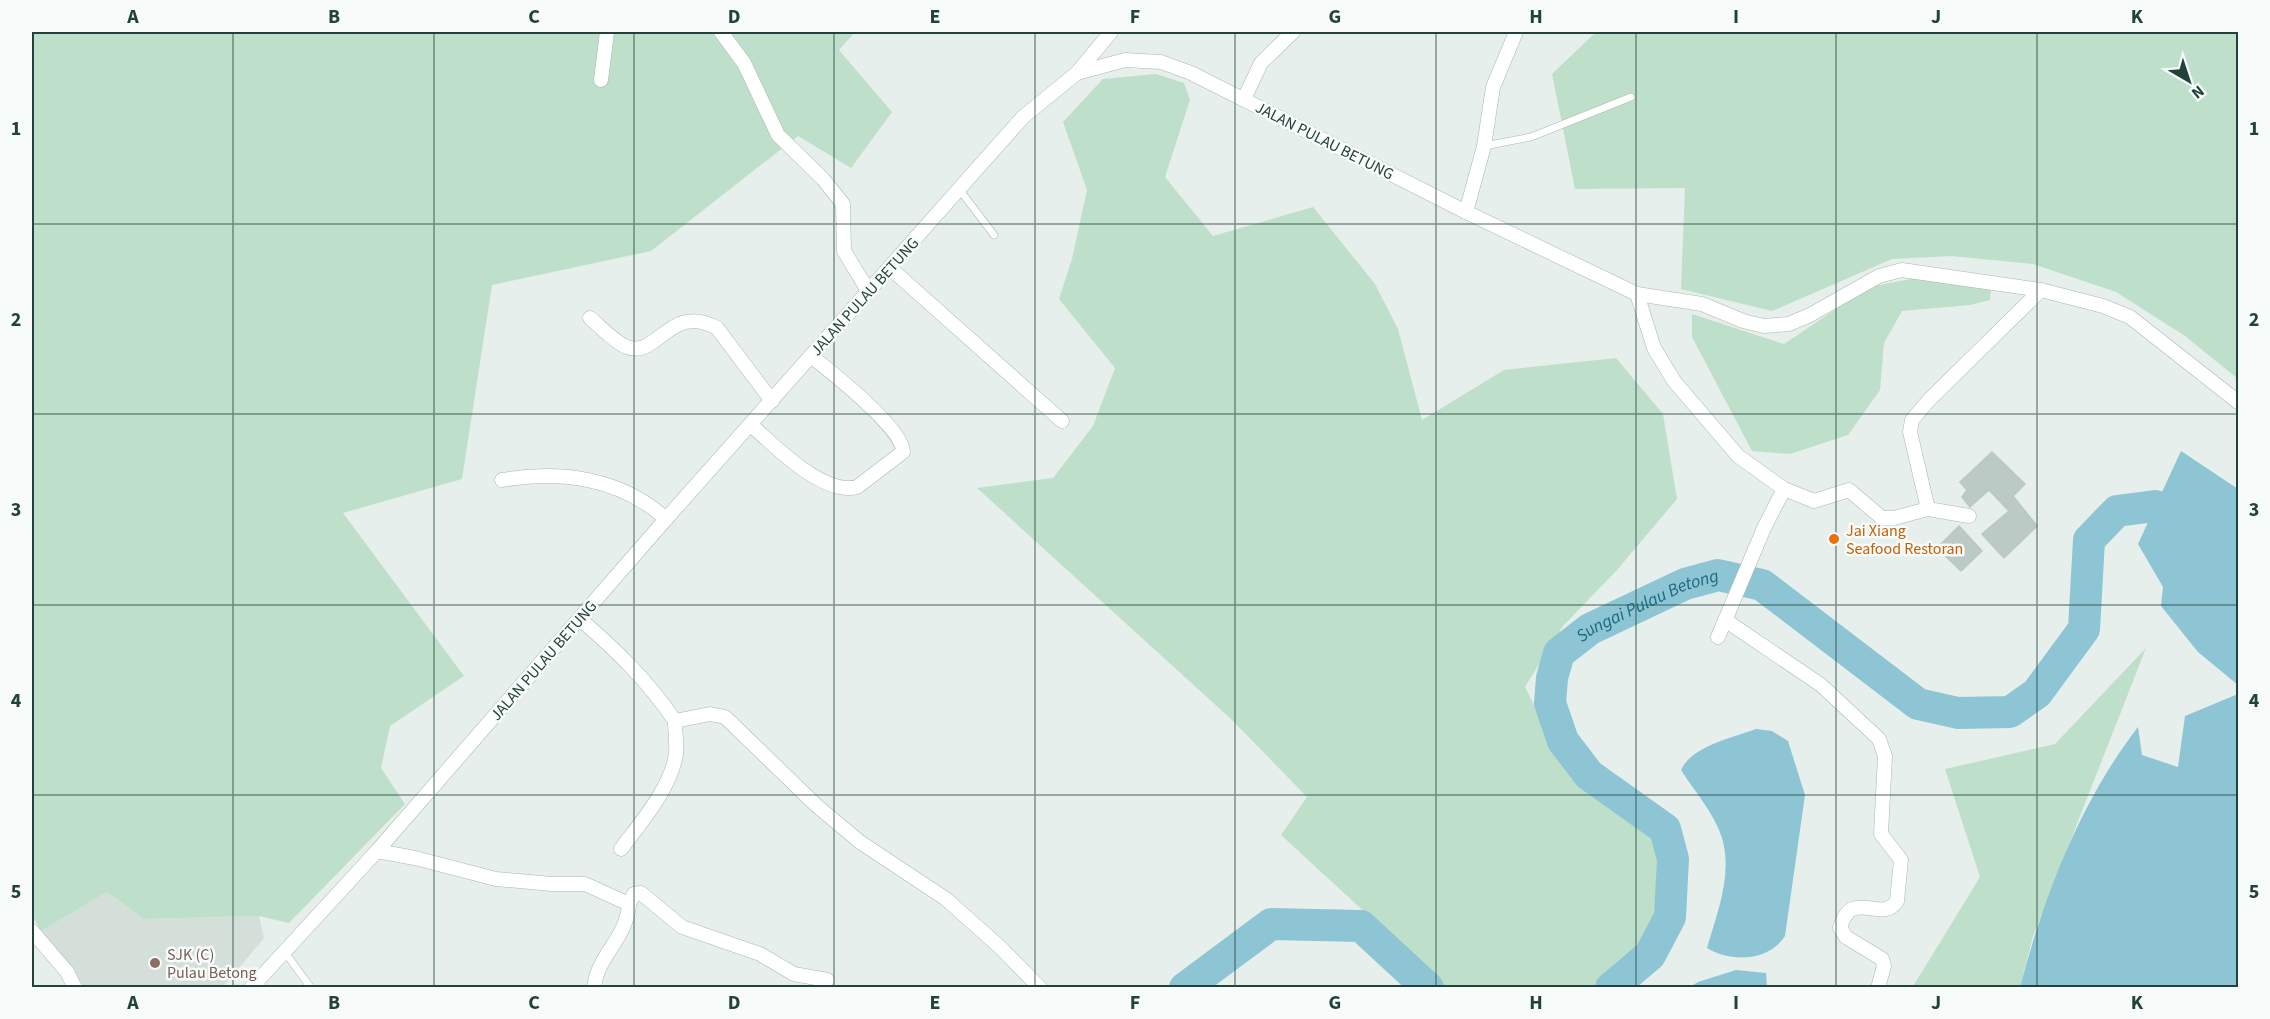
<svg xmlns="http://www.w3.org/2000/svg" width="2270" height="1019" font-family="'Source Sans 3',sans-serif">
	<rect width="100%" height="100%" fill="#e6efeb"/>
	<!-- built -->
	<polygon fill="#d4dfda" points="107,892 144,919 259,916 264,938 223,987 85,988 41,931"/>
	<!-- green -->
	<g fill="#bee0ca">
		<polygon points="32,32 855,32 839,50 892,112 851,168 798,136 651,251 492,285 462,479 343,513 464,676 390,726 381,768 405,804 289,923 259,916 144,919 107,892 41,931 32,915"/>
		<polygon points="1596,32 2238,32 2238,379 2185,336 2116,292 2033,264 1951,256 1892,259 1772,311 1681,289 1685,188 1575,189 1552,74"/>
		<polygon points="1156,74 1184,83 1190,100 1165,177 1213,236 1313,207 1375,284 1398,329 1422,420 1504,370 1616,358 1663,414 1677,499 1617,570 1563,626 1525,687 1571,778 1651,825 1663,888 1649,940 1597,986 1446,987 1281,835 1307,797 1231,719 977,488 1053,478 1093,426 1115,368 1059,299 1072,259 1087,190 1063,122 1103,79"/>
		<polygon points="1916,278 1991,290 1990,300 1970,305 1902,311 1884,343 1880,390 1848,435 1790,454 1752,451 1692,337 1692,314 1784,344 1869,287"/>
		<polygon points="2146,648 2033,936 2020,987 1912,988 1980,877 1945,769 2055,744"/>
	</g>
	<!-- water -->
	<g fill="#8dc5d5">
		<polygon points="2181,451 2238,489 2238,685 2198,652 2161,606 2163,587 2138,544"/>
		<path d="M2238 694V987H2020C2044 896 2080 802 2138 727L2142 755 2178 767 2185 716Z"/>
		<path d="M1756 729 1772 731 1788 741 1805 795 1785 936C1769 961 1731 963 1707 948 1717 913 1733 874 1722 838 1714 813 1695 792 1681 770 1692 746 1732 738 1756 729Z"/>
		<polygon points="1736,970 1766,973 1767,987 1690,987 1698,982"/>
	</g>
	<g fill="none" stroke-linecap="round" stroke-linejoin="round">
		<!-- river -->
		<g stroke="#8dc5d5" stroke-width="32">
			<polyline points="1185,988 1271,924 1361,926 1428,988"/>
			<path id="s1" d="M1611 988 1650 955 1670 917 1673 859 1665 829 1589 775 1563 741 1550 703 1552 678 1559 653 1590 629 1685 584 1718 575 1762 585 1918 704 1958 713 2010 712 2037 693 2084 629 2089 540 2117 511 2155 506"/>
		</g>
	</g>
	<!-- building -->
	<g fill="#bbcac5" stroke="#b8c9c3" stroke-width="1.5">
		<polygon points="1992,452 2025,484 2013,496 2037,526 2004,558 1982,534 2009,511 1989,490 1970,507 1962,497 1967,490 1960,482"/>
		<polygon points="1959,526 1982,551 1961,571 1937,548"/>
	</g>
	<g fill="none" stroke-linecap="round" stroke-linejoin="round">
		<defs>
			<g id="service">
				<polyline points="1484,146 1531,137 1631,97"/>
				<polyline points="959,189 994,235"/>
				<polyline points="284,951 311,988"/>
			</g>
			<g id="minor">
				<polyline points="721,32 744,63 778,135 823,179 843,204 844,251 869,292"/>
				<polyline points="1077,73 1111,32"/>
				<polyline points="601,80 607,32"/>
				<polyline points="1244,99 1261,63 1293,32"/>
				<polyline points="1466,212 1484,146 1493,87 1516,32"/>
				<polyline points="890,268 1062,421"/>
				<polyline points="1637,294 1654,348 1674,381 1738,456 1784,489 1814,501 1849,490 1882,518 1894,518 1928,509 1969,516"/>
				<path d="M590 318C601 327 614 342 627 347 657 359 670 302 717 328L772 401"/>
				<path d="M751 425C775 446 823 496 857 487L903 452C904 429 830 371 811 356"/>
				<path d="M502 480C561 470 621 478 666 519"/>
				<polyline points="1928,509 1910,432 1912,420 1929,400 2041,290"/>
				<path d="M580 619C616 650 648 681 675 721L710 714 725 717 817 806 860 842 946 899 1001 948 1040 988"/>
				<path d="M1725 620 1821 685 1879 739 1885 756 1881 834 1901 860 1897 901C1881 925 1852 886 1840 928L1846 937 1882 959 1884 966 1878 988"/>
				<polyline points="1718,637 1764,528 1784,489"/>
				<path d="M621 849C641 822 671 788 676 754 677 743 675 731 675 721"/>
				<polyline points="377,851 415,858 496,879 552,884 585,884 629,904 634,894 641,893 682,927 760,954 794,974 827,980"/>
				<polyline points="32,931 67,972 75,988"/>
				<polyline points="251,988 377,851 666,519 1023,117 1077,73 1125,60 1161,62 1191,73 1466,212 1637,294 1702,304 1743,321 1764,326 1789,324 1810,315 1879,276 1902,270 2041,290 2103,306 2130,317 2238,402"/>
				<path d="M594 988C597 955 627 939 629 904"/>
			</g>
		</defs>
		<!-- service casing -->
		<use href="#service" stroke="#a8b8b3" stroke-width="8"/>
		<!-- minor casing -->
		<use href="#minor" stroke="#a8b8b3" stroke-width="15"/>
		<!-- service -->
		<use href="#service" stroke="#fff" stroke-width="7"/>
		<!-- minor -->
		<use href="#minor" stroke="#fff" stroke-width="14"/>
	</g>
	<!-- grid -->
	<path fill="none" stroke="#23423c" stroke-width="1.5" stroke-opacity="0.55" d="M233 32V988M434 32V988M634 32V988M834 32V988M1035 32V988M1235 32V988M1436 32V988M1636 32V988M1836 32V988M2037 32V988M32 224H2238M32 414H2238M32 605H2238M32 795H2238"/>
	<!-- markers -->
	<circle fill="#e8710a" stroke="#f7fbf9" stroke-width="2" cx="1834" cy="539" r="6"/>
	<circle fill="#8d6e63" stroke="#f7fbf9" stroke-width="2" cx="155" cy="963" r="6"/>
	<g text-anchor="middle" stroke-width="5" stroke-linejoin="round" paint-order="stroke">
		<!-- street labels -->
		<g font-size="16" fill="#23423c" stroke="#f7fbf9">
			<text transform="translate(1325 140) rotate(27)" y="6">JALAN PULAU BETUNG</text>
			<text transform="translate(864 296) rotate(-48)" y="6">JALAN PULAU BETUNG</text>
			<text transform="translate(543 660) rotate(-49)" y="6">JALAN PULAU BETUNG</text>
		</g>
		<!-- food labels -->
		<g font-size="16" fill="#c56008" stroke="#f7fbf9" text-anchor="start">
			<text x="1846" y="536">Jai Xiang<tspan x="1846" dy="18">Seafood Restoran</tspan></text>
		</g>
		<!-- education labels -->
		<g font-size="16" fill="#785e54" stroke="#f7fbf9" text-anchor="start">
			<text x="167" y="960">SJK (C)<tspan x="167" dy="18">Pulau Betong</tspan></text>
		</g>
		<!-- water labels -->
		<g font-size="18" font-style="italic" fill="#1b6981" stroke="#f7fbf9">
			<text dy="6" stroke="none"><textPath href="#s1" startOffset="512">Sungai Pulau Betong</textPath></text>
		</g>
	</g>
	<!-- border -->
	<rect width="2270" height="1019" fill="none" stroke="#f7fbf9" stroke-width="66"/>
	<!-- north arrow -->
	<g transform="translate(2189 81) rotate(141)" stroke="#f7fbf9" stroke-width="4.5" paint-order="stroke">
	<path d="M0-4.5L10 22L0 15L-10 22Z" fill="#23423c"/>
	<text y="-9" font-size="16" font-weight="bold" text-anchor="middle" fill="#23423c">N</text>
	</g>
	<rect x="33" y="33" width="2204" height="953" fill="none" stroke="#23423c" stroke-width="2"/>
	<g font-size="20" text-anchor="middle" font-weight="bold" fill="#23423c">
		<text x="133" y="23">A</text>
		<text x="334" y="23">B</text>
		<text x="534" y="23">C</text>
		<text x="734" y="23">D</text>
		<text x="935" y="23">E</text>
		<text x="1135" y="23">F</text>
		<text x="1335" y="23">G</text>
		<text x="1536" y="23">H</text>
		<text x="1736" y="23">I</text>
		<text x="1936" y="23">J</text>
		<text x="2137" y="23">K</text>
		<text x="16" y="135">1</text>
		<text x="2254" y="135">1</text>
		<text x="16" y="326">2</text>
		<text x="2254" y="326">2</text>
		<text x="16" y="516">3</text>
		<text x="2254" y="516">3</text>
		<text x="16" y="707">4</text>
		<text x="2254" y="707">4</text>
		<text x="16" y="898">5</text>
		<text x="2254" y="898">5</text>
		<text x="133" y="1009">A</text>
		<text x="334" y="1009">B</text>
		<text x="534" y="1009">C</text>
		<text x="734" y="1009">D</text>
		<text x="935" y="1009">E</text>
		<text x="1135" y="1009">F</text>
		<text x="1335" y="1009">G</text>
		<text x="1536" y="1009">H</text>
		<text x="1736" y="1009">I</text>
		<text x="1936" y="1009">J</text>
		<text x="2137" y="1009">K</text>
	</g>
</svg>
